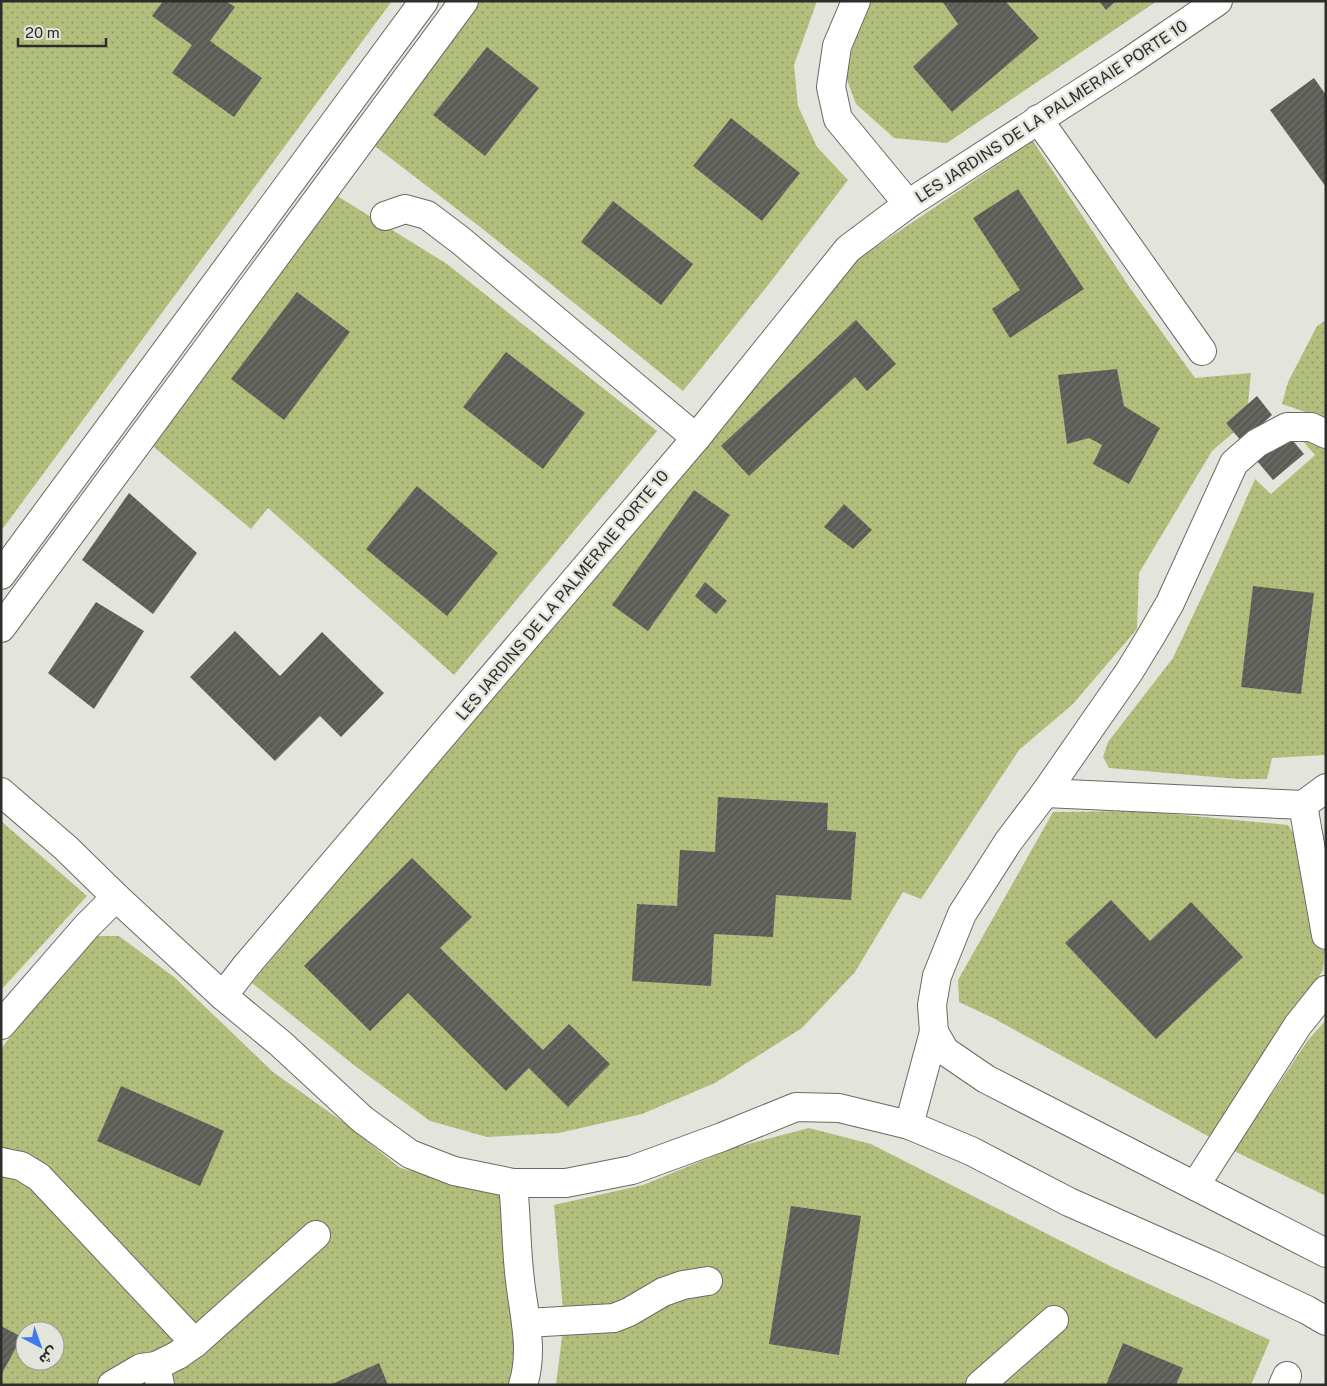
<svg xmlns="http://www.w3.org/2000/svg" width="1327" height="1386" font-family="'Public Sans','Noto Sans Arabic',sans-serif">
	<defs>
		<pattern id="garden-dots" width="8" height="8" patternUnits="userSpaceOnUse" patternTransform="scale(1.25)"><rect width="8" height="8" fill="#b1be7c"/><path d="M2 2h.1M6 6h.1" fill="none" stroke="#909b66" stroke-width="1.8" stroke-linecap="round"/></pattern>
		<pattern id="building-hatch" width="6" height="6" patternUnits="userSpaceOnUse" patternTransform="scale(1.25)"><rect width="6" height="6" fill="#5a5c55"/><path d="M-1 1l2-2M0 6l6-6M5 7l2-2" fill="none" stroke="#6e706a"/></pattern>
	</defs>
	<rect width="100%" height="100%" fill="#e3e5dc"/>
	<!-- garden -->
	<g fill="url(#garden-dots)" fill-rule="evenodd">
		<polygon points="1,1 392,1 1,531"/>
		<polygon points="470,1 817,1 794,65 798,106 817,147 848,180 772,280 683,391 484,230 367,140"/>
		<polygon points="872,1 1157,1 947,143 894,138 856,104 846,77 856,32"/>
		<polygon points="1033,141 1130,288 1195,378 1251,373 1248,404 1226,423 1234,432 1212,451 1139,573 1137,629 1073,704 1019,750 921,899 903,892 855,972 802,1028 715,1083 642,1114 559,1133 487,1137 430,1121 355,1066 252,983 858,259"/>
		<polygon points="334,194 447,264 657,431 454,675 268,508 251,529 149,443"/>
		<polygon points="1326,320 1326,419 1282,404 1288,382 1317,326"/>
		<polygon points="1300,438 1326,438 1326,755 1272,758 1267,779 1238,779 1109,768 1103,757 1108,742 1173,658 1221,556 1255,479 1271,494 1315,455"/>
		<polygon points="1141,811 1288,825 1311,862 1325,950 1323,970 1217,1141 993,1018 959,1002 958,980 1053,812"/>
		<polygon points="1,821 87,896 1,990"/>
		<path d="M96 936H119L174 977 273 1072 350 1127 400 1168 465 1184 507 1189 522 1336 515 1385H1V1049L71 955ZM25 1331H55V1361H25Z"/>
		<polygon points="1326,1020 1326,1196 1234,1151 1308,1040"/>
		<polygon points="809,1128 871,1144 1112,1267 1270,1340 1251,1385 556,1385 564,1321 554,1205 643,1185 733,1148"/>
	</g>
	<!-- building -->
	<g fill="url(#building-hatch)">
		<polygon points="163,1 226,1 235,7 210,41 262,78 234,117 172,73 192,45 152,16"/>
		<polygon points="942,1 1005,1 1039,38 952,112 913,67 958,24"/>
		<polygon points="1099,1 1116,1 1106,10"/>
		<polygon points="487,47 539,88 485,156 433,115"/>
		<polygon points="1314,78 1326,95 1326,187 1270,110"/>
		<polygon points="731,118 800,173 762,221 693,166"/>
		<polygon points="1018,189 1084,289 1010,338 992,309 1020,290 973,218"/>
		<polygon points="613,201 693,264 661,305 581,242"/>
		<polygon points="297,292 350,332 284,420 231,379"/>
		<polygon points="856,320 896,364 867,391 855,377 749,476 721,446"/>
		<polygon points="506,352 585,413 543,469 463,407"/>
		<polygon points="1117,369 1124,406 1160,428 1129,484 1093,464 1102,445 1089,438 1067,444 1058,375"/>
		<polygon points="1257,396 1272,415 1242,442 1226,423"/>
		<polygon points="1288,435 1304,454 1273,480 1257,461"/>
		<polygon points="417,486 498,553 447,616 366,549"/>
		<polygon points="694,490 730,515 648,631 612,605"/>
		<polygon points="129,493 197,553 153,614 82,560"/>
		<polygon points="844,504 872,530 853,549 824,527"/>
		<polygon points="705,582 727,601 716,614 695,596"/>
		<polygon points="1253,586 1314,593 1301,694 1241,687"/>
		<polygon points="96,602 144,631 94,709 48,673"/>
		<polygon points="235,631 280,676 322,632 384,693 341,737 320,716 275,761 190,677"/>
		<polygon points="718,797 828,803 827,830 856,832 851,900 776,895 773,937 714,934 711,986 632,981 637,904 677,906 680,850 715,852"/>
		<polygon points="412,858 472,917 440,948 543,1050 569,1024 610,1064 568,1107 529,1068 506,1091 408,993 370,1031 304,966"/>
		<polygon points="1111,900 1150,941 1191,902 1243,957 1156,1039 1065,943"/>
		<polygon points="121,1086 224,1131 200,1186 97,1141"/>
		<polygon points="791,1206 861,1216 839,1355 769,1344"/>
		<polygon points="1,1326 22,1337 1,1375"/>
		<polygon points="1123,1343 1183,1368 1176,1385 1106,1385"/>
		<polygon points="379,1363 388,1385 330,1385"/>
	</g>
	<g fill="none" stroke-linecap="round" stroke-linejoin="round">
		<defs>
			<g id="minor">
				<polyline points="856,1 837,46 831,87 838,119 908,204"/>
				<polyline points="1038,119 1202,351"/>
				<polyline points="385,216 405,209 427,215 460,240 696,438"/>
				<polyline points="1326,434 1311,427 1287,427 1257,443 1234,463 1170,603 1151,636 1129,672 1045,793 1008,842 962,914 937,976 932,1005 934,1032 945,1051 986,1079 1326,1253"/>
				<polyline points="1,575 424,1"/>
				<polyline points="1,628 464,1"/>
				<polyline points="1,792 66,848 116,897 223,996 281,1044 362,1119 410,1154 454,1171 513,1183 566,1183 632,1170 722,1137 796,1107 839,1108 909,1125 971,1151 1069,1202 1214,1266 1307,1310 1326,1321"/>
				<polyline points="1045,793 1303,805 1326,788"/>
				<polyline points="1303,805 1326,935"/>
				<polyline points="223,996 246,966 696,438 848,249 908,204 1127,63 1218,1"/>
				<polyline points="1,1025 87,926 116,897"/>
				<polyline points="909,1125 934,1032"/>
				<polyline points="1,1162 21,1166 39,1177 195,1343"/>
				<path d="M513 1183C516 1212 516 1242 519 1271 522 1309 535 1347 523 1385"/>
				<polyline points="1195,1186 1298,1025 1326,990"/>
				<polyline points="526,1323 614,1318 629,1312 663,1292 683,1285 708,1281"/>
				<polyline points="112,1385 141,1368 156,1366"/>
				<polyline points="160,1385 156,1366 178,1355 195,1343 316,1235"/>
				<polyline points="980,1385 1054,1320"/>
				<polyline points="1283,1385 1287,1376"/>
			</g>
		</defs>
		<!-- minor casing -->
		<use href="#minor" stroke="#696b63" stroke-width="30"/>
		<!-- minor -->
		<use href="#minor" stroke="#fff" stroke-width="28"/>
	</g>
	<g text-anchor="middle" stroke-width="5" stroke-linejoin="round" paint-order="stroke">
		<!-- street labels -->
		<g font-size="16" fill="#2d2e2a" stroke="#e3e5dc">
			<text transform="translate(1051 111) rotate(-33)" y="6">LES JARDINS DE LA PALMERAIE PORTE 10</text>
			<text transform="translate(562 595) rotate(-50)" y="6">LES JARDINS DE LA PALMERAIE PORTE 10</text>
		</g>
	</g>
	<!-- border -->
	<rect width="1327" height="1386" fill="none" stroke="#2d2e2a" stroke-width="5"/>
	<!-- north arrow -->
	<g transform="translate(40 1346) rotate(139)"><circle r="24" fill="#e3e5dc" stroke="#9a9c95"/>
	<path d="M0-4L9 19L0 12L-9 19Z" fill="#4079e9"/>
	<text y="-8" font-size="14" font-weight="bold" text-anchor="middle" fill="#2d2e2a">ش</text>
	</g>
	<!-- scale -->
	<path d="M18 38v8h88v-8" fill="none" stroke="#2d2e2a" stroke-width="2.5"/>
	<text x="25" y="38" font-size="15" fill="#2d2e2a" stroke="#e3e5dc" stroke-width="4" paint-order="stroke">20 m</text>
</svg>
